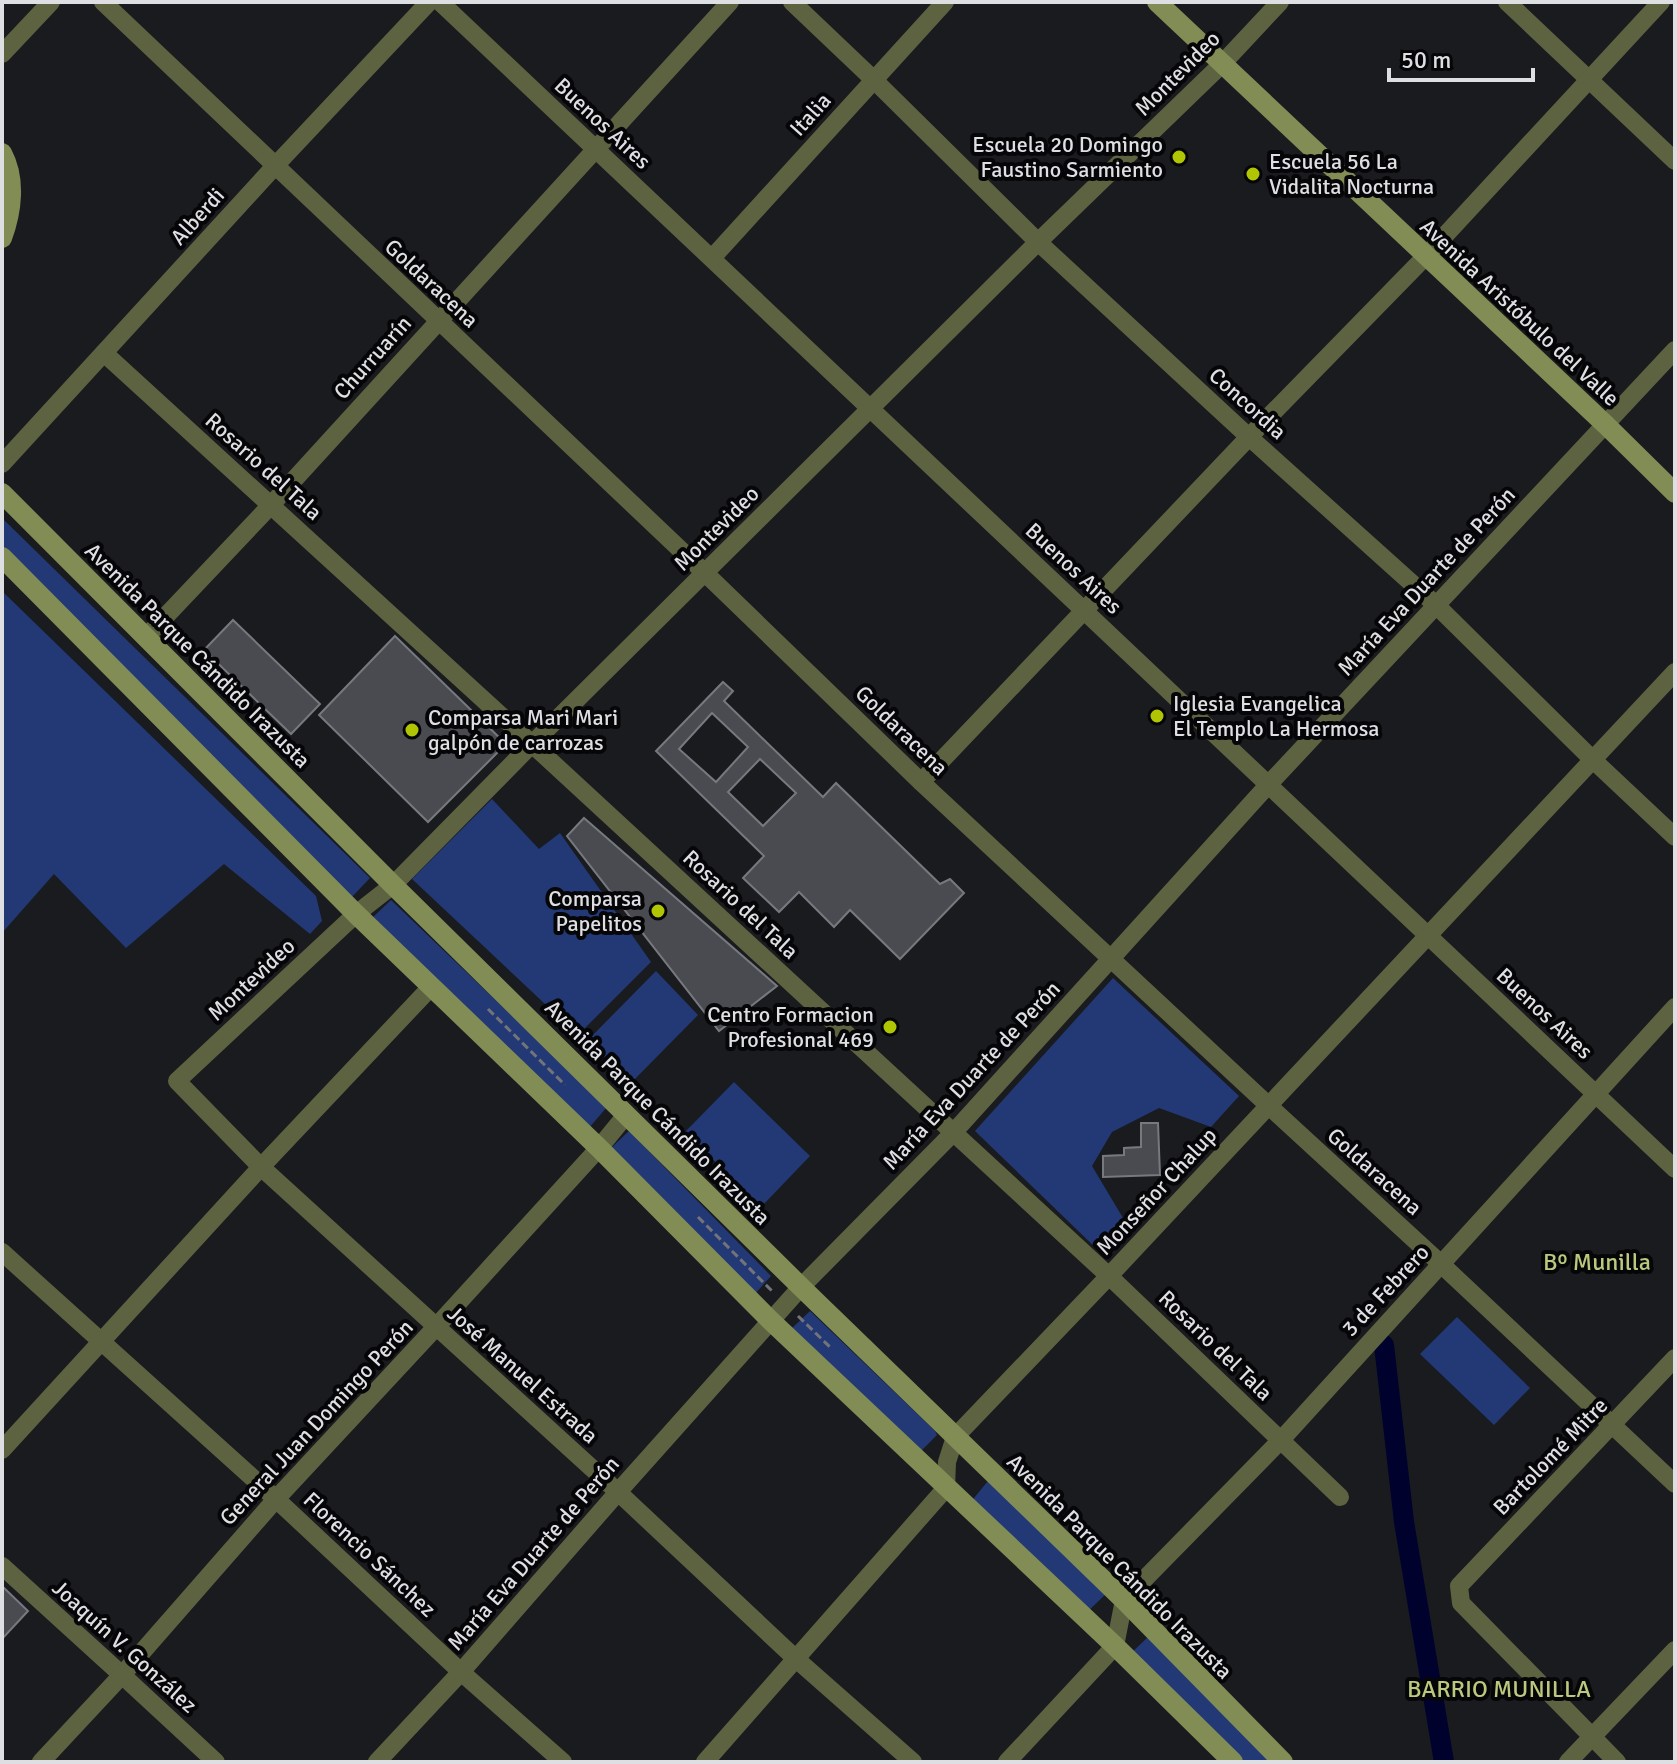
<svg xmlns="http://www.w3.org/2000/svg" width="1677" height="1764" font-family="Signika,sans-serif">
	<rect width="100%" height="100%" fill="#191b1f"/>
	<!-- green -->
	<g fill="#223976">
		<polygon points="2,518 370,878 350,899 2,562"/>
		<polygon points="2,591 316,896 322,921 310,934 224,864 126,948 54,874 2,933"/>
		<polygon points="492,799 539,849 560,833 651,962 578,1035 412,879"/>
		<polygon points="391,900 607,1107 588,1129 371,919"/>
		<polygon points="656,971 698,1015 631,1083 587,1041"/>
		<polygon points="1113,978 1239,1096 1211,1127 1159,1108 1112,1132 1092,1166 1126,1223 1100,1252 975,1131"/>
		<polygon points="734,1082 810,1156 761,1207 685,1132"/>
		<polygon points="629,1131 771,1276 754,1295 610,1149"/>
		<polygon points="810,1311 935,1431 937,1435 917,1455 788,1332"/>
		<polygon points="1457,1317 1530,1388 1494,1425 1420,1354"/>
		<polygon points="988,1481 1108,1592 1086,1613 969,1504"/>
		<polygon points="1148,1637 1273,1762 1238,1762 1128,1656"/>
	</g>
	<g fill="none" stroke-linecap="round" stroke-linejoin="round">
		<!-- canal -->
		<polyline stroke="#01012e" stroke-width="20" points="1384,1345 1404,1522 1444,1762"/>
	</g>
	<!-- building -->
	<g fill="#494b50" stroke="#76797e" stroke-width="2" fill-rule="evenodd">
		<polygon points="233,620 320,704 291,734 204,650"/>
		<polygon points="395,636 506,744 428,822 319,715"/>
		<path d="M723 682 733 691 724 701 823 797 836 783 940 884 950 879 964 893 900 959 850 910 834 927 799 892 779 912 743 878 764 856 656 751ZM712 713 748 747 716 782 679 749ZM760 759 796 793 763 826 728 792Z"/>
		<polygon points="584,818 777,986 719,1031 567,836"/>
		<polygon points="1141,1123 1158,1123 1160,1175 1103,1177 1103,1156 1124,1155 1124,1148 1141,1147"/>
		<polygon points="2,1586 28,1611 2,1639"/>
	</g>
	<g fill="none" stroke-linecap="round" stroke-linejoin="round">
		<!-- path -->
		<g stroke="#727477" stroke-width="3" stroke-dasharray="8 4" stroke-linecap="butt">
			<polyline points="488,1009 565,1085"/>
			<polyline points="698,1217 772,1291"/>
			<polyline points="798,1316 832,1349"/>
		</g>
		<!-- minor -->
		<g stroke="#5d6341" stroke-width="18">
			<polyline points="103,2 705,573 921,782 1269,1106 1441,1264 1675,1484"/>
			<polyline points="440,2 1675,1169"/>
			<polyline points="792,2 873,79 1038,242 1249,437 1436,605 1592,759 1675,837"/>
			<polyline points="1507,2 1675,161"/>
			<polyline points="2,54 51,2"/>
			<polyline points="712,258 945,2"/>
			<polyline points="104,353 532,744 1109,1276 1340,1497"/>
			<polyline points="2,464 275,166 429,2"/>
			<polyline points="146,637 271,505 730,2"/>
			<polyline points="921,782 1249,437 1425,257 1661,2"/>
			<polyline points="2,1252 276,1499 461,1672 563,1762"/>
			<polyline points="2,1450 261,1167 431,987"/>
			<polyline points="2,1566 122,1675 216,1762"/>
			<polyline points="41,1762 122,1675 276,1499 436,1327 599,1148 626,1115"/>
			<polyline points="377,1762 461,1672 618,1492 801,1287 953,1133 1269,784 1675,350"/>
			<polyline points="705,1762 946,1488 947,1462 955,1437 1109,1276 1675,672"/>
			<polyline points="913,1762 795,1658 618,1492 261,1167 177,1081 356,914 393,885 532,744 1038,242 1222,64 1280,2"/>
			<polyline points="1007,1762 1115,1646 1124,1600 1281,1440 1675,1007"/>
			<polyline points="1568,1762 1675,1650"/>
			<polyline points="1617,1762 1461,1603 1459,1586 1675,1358"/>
		</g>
		<!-- secondary -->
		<g stroke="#828c55" stroke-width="20">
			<polyline points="1157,2 1606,425 1675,493"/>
			<path d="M2 153C16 179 12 211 2 238"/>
			<polyline points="2,493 393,885 801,1287 1124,1600 1283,1762"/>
			<polyline points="2,557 356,914 599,1148 770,1320 1115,1646 1233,1762"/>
		</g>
	</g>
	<!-- markers -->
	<g fill="#b0c503" stroke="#060608" stroke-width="3">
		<circle cx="1179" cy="157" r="8"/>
		<circle cx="1253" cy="174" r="8"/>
		<circle cx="1157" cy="716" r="8"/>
		<circle cx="412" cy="730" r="8"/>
		<circle cx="658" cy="911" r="8"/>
		<circle cx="890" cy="1027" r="8"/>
	</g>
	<g text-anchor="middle" stroke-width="8" stroke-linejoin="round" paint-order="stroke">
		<!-- street labels -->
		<g font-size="22" fill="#dedfe2" stroke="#060608">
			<text transform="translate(1177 73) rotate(-45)" y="8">Montevideo</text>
			<text transform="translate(810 114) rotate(-48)" y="8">Italia</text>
			<text transform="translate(603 123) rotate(43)" y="8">Buenos Aires</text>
			<text transform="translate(197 216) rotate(-48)" y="8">Alberdi</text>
			<text transform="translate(432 283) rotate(43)" y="8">Goldaracena</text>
			<text transform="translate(1520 312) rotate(43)" y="8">Avenida Aristóbulo del Valle</text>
			<text transform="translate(372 357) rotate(-48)" y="8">Churruarín</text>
			<text transform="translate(1248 403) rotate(42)" y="8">Concordia</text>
			<text transform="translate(264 466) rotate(42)" y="8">Rosario del Tala</text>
			<text transform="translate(716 528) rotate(-45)" y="8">Montevideo</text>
			<text transform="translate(1074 568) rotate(43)" y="8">Buenos Aires</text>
			<text transform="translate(1426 581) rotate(-47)" y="8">María Eva Duarte de Perón</text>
			<text transform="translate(198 655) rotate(45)" y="8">Avenida Parque Cándido Irazusta</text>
			<text transform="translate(902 730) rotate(44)" y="8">Goldaracena</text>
			<text transform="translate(741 904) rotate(43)" y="8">Rosario del Tala</text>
			<text transform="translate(251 979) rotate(-43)" y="8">Montevideo</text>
			<text transform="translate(1545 1013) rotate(43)" y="8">Buenos Aires</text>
			<text transform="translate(971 1075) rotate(-47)" y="8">María Eva Duarte de Perón</text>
			<text transform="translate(658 1112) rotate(45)" y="8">Avenida Parque Cándido Irazusta</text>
			<text transform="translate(1375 1171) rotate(42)" y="8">Goldaracena</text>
			<text transform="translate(1156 1191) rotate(-47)" y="8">Monseñor Chalup</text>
			<text transform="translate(1385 1290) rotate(-47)" y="8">3 de Febrero</text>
			<text transform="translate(1216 1345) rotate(44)" y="8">Rosario del Tala</text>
			<text transform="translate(523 1374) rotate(42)" y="8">José Manuel Estrada</text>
			<text transform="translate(316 1422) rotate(-47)" y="8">General Juan Domingo Perón</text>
			<text transform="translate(1550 1456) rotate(-46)" y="8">Bartolomé Mitre</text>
			<text transform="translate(533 1553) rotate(-49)" y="8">María Eva Duarte de Perón</text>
			<text transform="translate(370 1554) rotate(43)" y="8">Florencio Sánchez</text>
			<text transform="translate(1120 1566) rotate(45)" y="8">Avenida Parque Cándido Irazusta</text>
			<text transform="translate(125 1646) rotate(42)" y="8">Joaquín V. González</text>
		</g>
		<!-- poi labels -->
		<g font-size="22" fill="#dedfe2" stroke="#060608" text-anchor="end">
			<text x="1163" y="152">Escuela 20 Domingo<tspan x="1163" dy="25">Faustino Sarmiento</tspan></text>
			<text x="1269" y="169" text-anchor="start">Escuela 56 La<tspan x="1269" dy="25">Vidalita Nocturna</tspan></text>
			<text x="1173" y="711" text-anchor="start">Iglesia Evangelica<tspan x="1173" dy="25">El Templo La Hermosa</tspan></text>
			<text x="428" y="725" text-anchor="start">Comparsa Mari Mari<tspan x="428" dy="25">galpón de carrozas</tspan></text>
			<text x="642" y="906">Comparsa<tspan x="642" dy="25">Papelitos</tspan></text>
			<text x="874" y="1022">Centro Formacion<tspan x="874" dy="25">Profesional 469</tspan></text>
		</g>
		<!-- neighbourhood labels -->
		<g font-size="24" fill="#bac97d" stroke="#060608">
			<text x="1597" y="1270">Bº Munilla</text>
			<text x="1499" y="1697">BARRIO MUNILLA</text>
		</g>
	</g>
	<!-- border -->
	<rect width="1677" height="1764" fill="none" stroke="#dedfe2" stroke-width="8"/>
	<!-- scale -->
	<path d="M1389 68v12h144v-12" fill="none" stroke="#dedfe2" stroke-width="4"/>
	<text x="1401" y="68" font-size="24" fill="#dedfe2" stroke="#060608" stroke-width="6" paint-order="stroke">50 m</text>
</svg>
